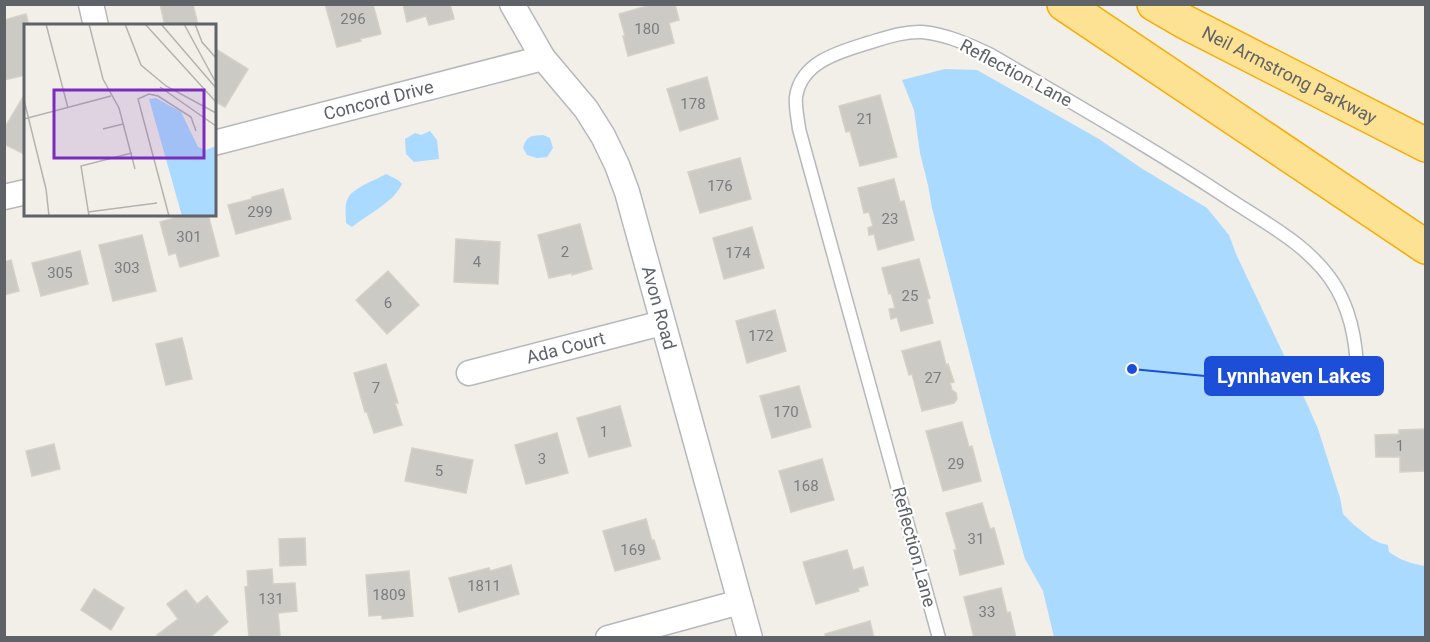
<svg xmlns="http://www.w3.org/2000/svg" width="1430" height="642" font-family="Roboto,sans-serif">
	<rect width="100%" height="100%" fill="#f1efe8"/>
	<!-- water -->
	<g fill="#aadaff">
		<path d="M945 69 977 70 1099 139 1141 168 1207 208 1229 235 1236 254 1308 406 1318 429 1340 498 1343 514 1354 525 1372 539 1380 543 1388 545 1389 552C1400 560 1412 564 1425 566V637H1054L1043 591 1025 559 991 437 932 208 928 185 920 153 914 110 902 80Z"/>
		<polygon points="430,131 437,140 439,159 414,162 406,154 405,139 415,133 421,135"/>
		<path d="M543 135 550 138 553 148 547 157 537 158 527 155 523 148C527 135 531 136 543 135Z"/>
		<path d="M386 174 398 180 402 184C394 202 367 215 352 227L346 223C346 215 344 205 348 198 353 188 376 180 386 174Z"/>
	</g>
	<!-- building -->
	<g fill="#cccac5" stroke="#d6d1c6" stroke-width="1.5">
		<polygon points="160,4 193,4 198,25 165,26"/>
		<polygon points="325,4 373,4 381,34 360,39 361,41 337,47"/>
		<polygon points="403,4 450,4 454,19 429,25 426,16 407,22"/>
		<polygon points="654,4 675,4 679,20 669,23 674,43 628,56 623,36 625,36 619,14"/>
		<polygon points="26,14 29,26 26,26 26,75 4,80 4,20"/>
		<polygon points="214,48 248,69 225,107 214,101"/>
		<polygon points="707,77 718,119 680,131 667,89"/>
		<polygon points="26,92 26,155 4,144 4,129"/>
		<polygon points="880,95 897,157 860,166 850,131 846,132 839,106"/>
		<polygon points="740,158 751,199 700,213 688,172"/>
		<polygon points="894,179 900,202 904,201 914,240 878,250 874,234 869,235 868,228 873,226 869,212 864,213 858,188"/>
		<polygon points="283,189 291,219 236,234 228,205 252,199 252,197"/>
		<polygon points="187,214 208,214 219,256 180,267 176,253 169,255 160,222"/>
		<polygon points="580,224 592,269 572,275 572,273 549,278 538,235"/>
		<polygon points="752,227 764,268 724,279 713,238"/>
		<polygon points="142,235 156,291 113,301 99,245"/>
		<polygon points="456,239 500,242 498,284 454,282"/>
		<polygon points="80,251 88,284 41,296 32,263"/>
		<polygon points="919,259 930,298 927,299 933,323 901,331 897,317 891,319 889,309 895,308 891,293 889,294 882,268"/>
		<polygon points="11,260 19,291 4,295 4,262"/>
		<polygon points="388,271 419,305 387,334 356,300"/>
		<polygon points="775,310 786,351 747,363 736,321"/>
		<polygon points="182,338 192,379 166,385 156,344"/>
		<polygon points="940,341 946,365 948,364 954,382 950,383 952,390 956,393 957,399 954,403 922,411 912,374 909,375 902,351"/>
		<polygon points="386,364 398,403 395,403 402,425 374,433 367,412 365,412 354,373"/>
		<polygon points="799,386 811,427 772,438 760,396"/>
		<polygon points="620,406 631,446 589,457 577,418"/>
		<polygon points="962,422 969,447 972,446 981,481 943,491 926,431"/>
		<polygon points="1425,429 1426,471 1400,472 1400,457 1376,457 1375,435 1399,434 1399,430"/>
		<polygon points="557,433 568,473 526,484 515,445"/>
		<polygon points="54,444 60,469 32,476 26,451"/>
		<polygon points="412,448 473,460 466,493 405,481"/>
		<polygon points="822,459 834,500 791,512 779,471"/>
		<polygon points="982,503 990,529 994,528 1004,564 960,575 954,550 957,550 946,513"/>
		<polygon points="646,519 652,541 654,540 660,559 615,571 603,531"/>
		<polygon points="305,538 306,565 280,566 279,539"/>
		<polygon points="847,550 853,570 863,567 868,585 858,588 859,591 816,604 803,562"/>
		<polygon points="511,565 519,594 459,612 449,578 489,568 490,571"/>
		<polygon points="272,569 273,584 295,583 297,611 278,613 280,636 249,638 245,587 248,586 247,571"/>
		<polygon points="409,571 413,616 382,619 382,615 369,616 366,575"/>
		<polygon points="1001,588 1007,613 1010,612 1016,638 974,638 964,597"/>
		<polygon points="94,589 124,608 111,630 81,610"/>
		<polygon points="186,590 197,604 207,596 228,622 209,638 159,638 157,635 178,619 167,604"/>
		<polygon points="870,621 874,638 826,638 825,634"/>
	</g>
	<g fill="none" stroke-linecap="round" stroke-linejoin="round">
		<defs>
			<path id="service" d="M939 638 799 129C798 119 795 108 796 97 801 62 839 52 868 43 885 38 904 31 922 32 946 34 970 45 991 55 1071 102 1152 148 1229 199 1267 224 1314 248 1337 289 1354 319 1357 352 1358 386"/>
			<g id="minor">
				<polyline points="91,4 96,26"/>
				<path id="s1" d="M512 4 543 58 586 109 603 136 617 165 627 192 750 638"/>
				<path id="s2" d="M214 143 543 58"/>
				<polyline points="4,197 26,192"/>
				<path id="s3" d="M469 373 662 323"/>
				<polyline points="608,638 740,602"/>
			</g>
			<g id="motorway">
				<polyline points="1064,4 1426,247"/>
				<path id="s4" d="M1154 4 1185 22 1426 145"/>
			</g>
		</defs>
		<!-- service casing -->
		<use href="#service" stroke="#b5b8bc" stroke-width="15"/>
		<!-- minor casing -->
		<use href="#minor" stroke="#b5b8bc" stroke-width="27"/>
		<!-- motorway casing -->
		<use href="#motorway" stroke="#f9ab00" stroke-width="36"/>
		<!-- service -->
		<use href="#service" stroke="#fff" stroke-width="12"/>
		<!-- minor -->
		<use href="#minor" stroke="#fff" stroke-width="24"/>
		<!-- motorway -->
		<use href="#motorway" stroke="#fde293" stroke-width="33"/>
	</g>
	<g text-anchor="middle" stroke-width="4.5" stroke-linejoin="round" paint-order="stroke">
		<!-- number labels -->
		<g font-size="15" fill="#7a7d7f">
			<text x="353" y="24">296</text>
			<text x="647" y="34">180</text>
			<text x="693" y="109">178</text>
			<text x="865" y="124">21</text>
			<text x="720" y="191">176</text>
			<text x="260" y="217">299</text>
			<text x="890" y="224">23</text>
			<text x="189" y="242">301</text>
			<text x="565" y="257">2</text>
			<text x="738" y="258">174</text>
			<text x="477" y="267">4</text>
			<text x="127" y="273">303</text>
			<text x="60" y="278">305</text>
			<text x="910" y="301">25</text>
			<text x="388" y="308">6</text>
			<text x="761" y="341">172</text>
			<text x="933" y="383">27</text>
			<text x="376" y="393">7</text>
			<text x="786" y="417">170</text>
			<text x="604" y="437">1</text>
			<text x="1400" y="451">1</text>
			<text x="542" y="464">3</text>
			<text x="956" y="469">29</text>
			<text x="439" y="476">5</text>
			<text x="806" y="491">168</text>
			<text x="976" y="544">31</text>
			<text x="633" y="555">169</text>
			<text x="484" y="591">1811</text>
			<text x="389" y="600">1809</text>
			<text x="271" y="604">131</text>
			<text x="987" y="617">33</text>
		</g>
		<!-- street labels -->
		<g font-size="18" fill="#5f6368" stroke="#fff">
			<text transform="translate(1016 73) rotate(28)" y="6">Reflection Lane</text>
			<text dy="6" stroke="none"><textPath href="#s4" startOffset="153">Neil Armstrong Parkway</textPath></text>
			<text dy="6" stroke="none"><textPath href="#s2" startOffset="170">Concord Drive</textPath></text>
			<text dy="6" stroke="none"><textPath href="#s1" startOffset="342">Avon Road</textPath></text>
			<text dy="6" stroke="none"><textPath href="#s3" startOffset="100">Ada Court</textPath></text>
			<text transform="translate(914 547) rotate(75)" y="6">Reflection Lane</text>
		</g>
	</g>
	<!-- overview -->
	<g transform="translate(24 24)">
		<rect width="192" height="192" fill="#f1efe8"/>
		<path d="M132 74 157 88 174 123 182 126 192 122V192H158L125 75Z" fill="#aadaff"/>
		<path fill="none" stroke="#b3b3b1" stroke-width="1.5" d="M22 0 44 84M65 0 79 55 95 84 111 145M101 0 117 41 142 62 192 89M121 0 192 78M137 0 192 64M160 0 191 57M171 0 178 18 192 34M136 63 192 102M0 76 22 165 25 192M0 95 87 72M79 105 99 100M64 188 133 179M65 192 57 142 108 129M145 192 114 75 125 70 134 72 167 93 172 107"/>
		<path fill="#7b2cbf" fill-opacity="0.15" stroke="#7b2cbf" stroke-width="3" d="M30 66H180V134H30Z"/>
		<rect width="192" height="192" fill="none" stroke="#5f6368" stroke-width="3"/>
	</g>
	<!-- callouts -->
	<path fill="none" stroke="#1d4ed8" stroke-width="2" d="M1132 369L1205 376"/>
	<circle fill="#1d4ed8" stroke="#fff" stroke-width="2" cx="1132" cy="369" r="6"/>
	<rect fill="#1d4ed8" stroke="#1d4ed8" stroke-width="2" x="1205" y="357" width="178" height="38" rx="6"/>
	<g font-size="20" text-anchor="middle" font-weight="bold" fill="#fff">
		<text x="1294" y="383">Lynnhaven Lakes</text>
	</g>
	<!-- border -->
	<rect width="1430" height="642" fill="none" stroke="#5f6368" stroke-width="12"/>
</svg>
